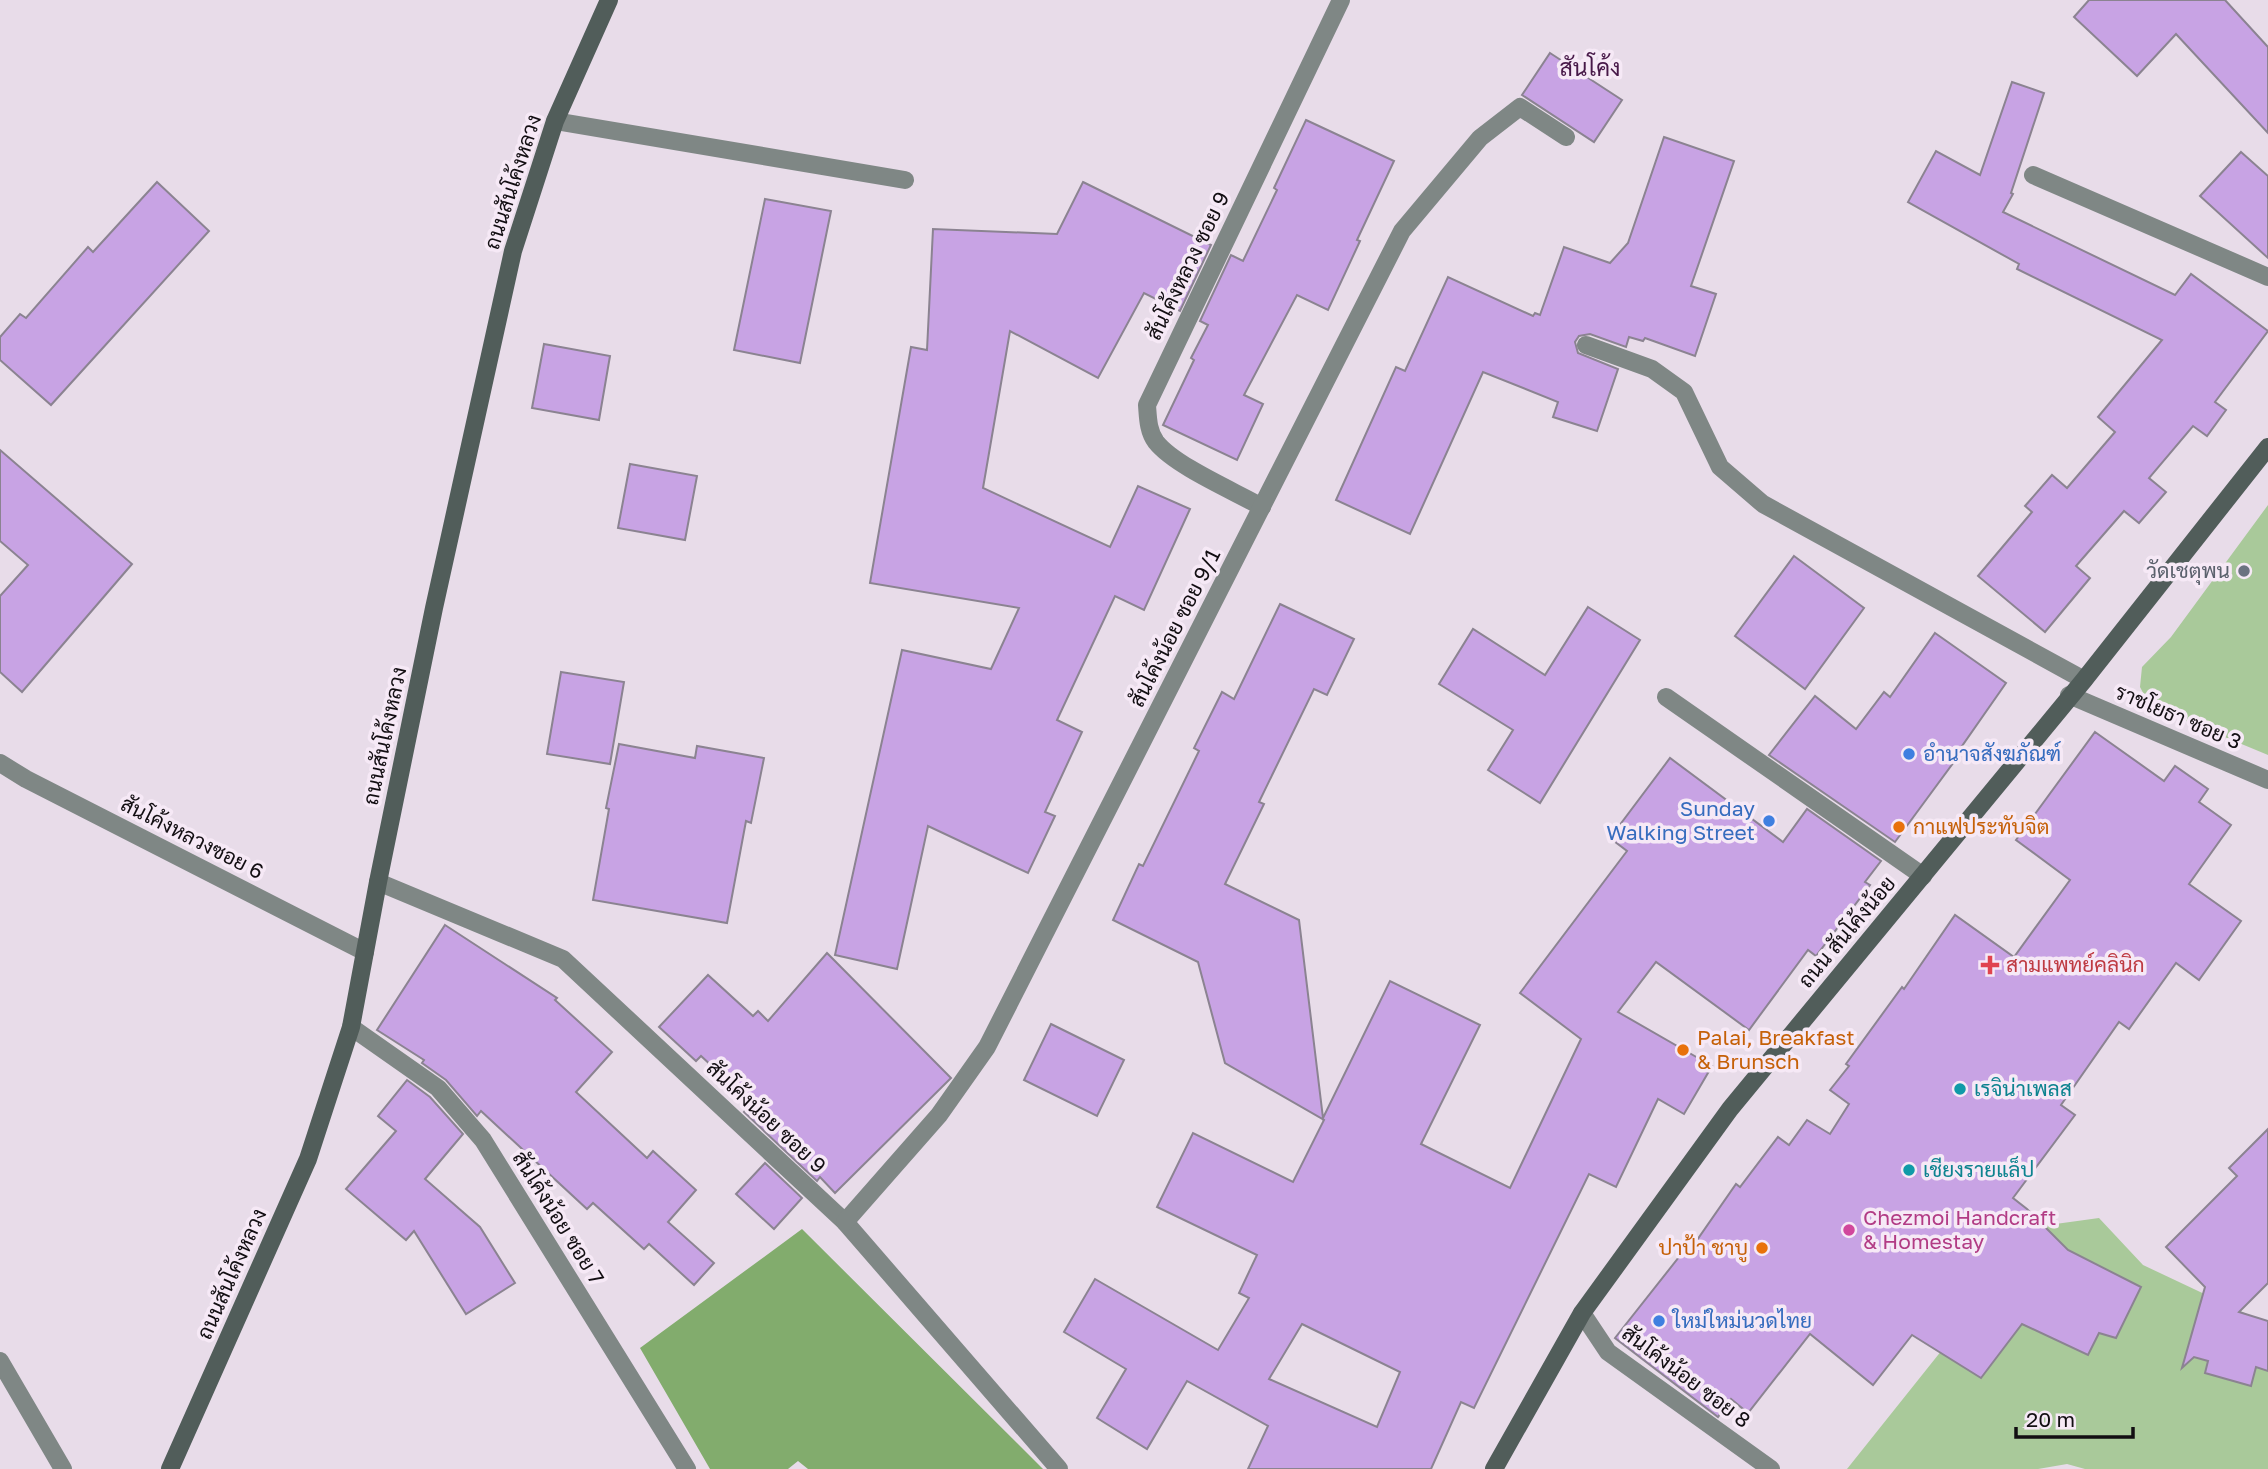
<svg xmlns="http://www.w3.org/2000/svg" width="2268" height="1469" font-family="'Golos Text',Sarabun,sans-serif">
	<rect width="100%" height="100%" fill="#e8dce9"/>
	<!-- green -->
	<g fill="#a9c99a">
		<polygon points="2268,505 2268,755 2150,706 2140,687 2142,667 2171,637"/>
		<polygon points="2099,1218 2143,1265 2268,1324 2268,1469 2085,1469 2067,1464 2038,1469 1847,1469 2041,1226"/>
	</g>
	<!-- forest -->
	<polygon fill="#82ac6d" points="802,1229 1043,1469 808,1469 798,1461 788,1469 710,1469 640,1348"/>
	<!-- building -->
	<g fill="#c8a3e4" stroke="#8b8391" stroke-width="2" fill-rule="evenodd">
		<polygon points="2089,0 2225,0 2268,47 2268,133 2176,34 2137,76 2074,17"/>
		<polygon points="1550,53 1622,100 1594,142 1522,95"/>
		<polygon points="2012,82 2044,93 2011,193 2013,194 2003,212 2175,295 2191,274 2268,331 2215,402 2226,410 2207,436 2193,426 2149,478 2166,492 2139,523 2124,511 2076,566 2090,578 2045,632 1978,576 2032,512 2025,506 2052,475 2067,488 2115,432 2098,417 2162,340 2017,269 2019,264 1908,202 1936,151 1980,175"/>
		<polygon points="1306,120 1394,161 1357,240 1360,241 1328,310 1297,295 1244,395 1263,404 1237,460 1163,425 1194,360 1191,358 1208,325 1200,321 1231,255 1243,261 1277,190 1274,188"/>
		<polygon points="1664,137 1734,161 1691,286 1716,294 1695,356 1645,338 1643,341 1629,337 1626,347 1590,334 1579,336 1575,342 1578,353 1618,369 1597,431 1553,417 1558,402 1483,372 1410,534 1336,500 1396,367 1405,371 1448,277 1533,316 1535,313 1540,315 1564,247 1610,263 1628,243"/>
		<polygon points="2241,152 2268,176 2268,258 2200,196"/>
		<polygon points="157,182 209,231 51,405 0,360 0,337 20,314 26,318 88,247 93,252"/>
		<polygon points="1083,182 1211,245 1180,311 1144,293 1098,378 1010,331 983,488 1110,547 1138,486 1190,509 1144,610 1115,596 1057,720 1082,732 1045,812 1055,816 1028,873 928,826 897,969 835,955 902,650 991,669 1019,608 870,583 911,347 927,350 933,229 1057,234"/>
		<polygon points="765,199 831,211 800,363 734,350"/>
		<polygon points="544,344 610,356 599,420 532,408"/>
		<polygon points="0,450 132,564 22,692 0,672 0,596 28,565 0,541"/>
		<polygon points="630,464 697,476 685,540 618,528"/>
		<polygon points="1794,556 1864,608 1805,689 1735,636"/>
		<path d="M1280 604 1354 639 1327 695 1314 689 1259 802 1264 804 1225 884 1299 920 1323 1118 1390 981 1480 1025 1421 1144 1510 1188 1581 1039 1520 993 1627 851 1610 838 1670 758 1783 842 1807 809 1881 861 1865 882 1870 885 1816 956 1808 950 1749 1030 1656 962 1618 1012 1712 1066 1684 1114 1658 1099 1616 1187 1589 1174 1474 1408 1461 1402 1431 1469H1248L1268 1426 1187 1381 1147 1449 1097 1418 1126 1369 1064 1332 1095 1279 1218 1350 1249 1298 1239 1293 1257 1255 1157 1207 1193 1133 1293 1182 1324 1120 1225 1063 1198 962 1113 920 1139 864 1143 866 1199 751 1194 748 1222 692 1234 699ZM1302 1324 1400 1372 1377 1427 1269 1379Z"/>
		<polygon points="1588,607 1640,640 1540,803 1488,770 1513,730 1439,684 1473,629 1545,675"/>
		<polygon points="1935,633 2006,683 1960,749 1962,751 1895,842 1769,755 1815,696 1856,729 1884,692 1890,697"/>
		<polygon points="561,672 624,682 610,764 547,754"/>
		<polygon points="2095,732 2164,781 2175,766 2208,789 2199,802 2231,825 2189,884 2241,921 2199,980 2176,963 2129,1029 2119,1022 2061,1105 2075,1115 2013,1198 2027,1209 2068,1250 2141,1287 2116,1338 2099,1333 2088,1355 2022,1324 1981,1378 1912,1335 1873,1385 1810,1334 1748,1413 1731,1399 1718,1417 1615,1338 1694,1238 1697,1240 1736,1184 1740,1187 1778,1137 1789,1145 1807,1120 1830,1134 1849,1104 1830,1090 1849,1066 1846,1064 1902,987 1904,989 1955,915 2014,957 2070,880 2016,840"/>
		<polygon points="619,744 695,758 697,746 764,758 751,823 746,821 727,923 593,900 609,809 606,808"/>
		<polygon points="445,925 557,998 555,1000 612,1052 576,1092 647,1158 653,1151 696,1190 668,1222 714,1263 694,1285 649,1244 644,1249 593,1203 587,1209 481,1111 477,1116 446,1080 422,1063 424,1060 377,1030"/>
		<polygon points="827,953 951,1078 835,1193 820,1177 817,1181 744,1112 752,1103 701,1056 696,1061 659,1027 708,975 753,1016 758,1011 768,1021"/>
		<polygon points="1051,1024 1124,1060 1097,1116 1024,1080"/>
		<polygon points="407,1080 430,1097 463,1134 425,1179 480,1227 515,1283 466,1314 414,1231 406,1240 346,1189 396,1131 378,1116"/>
		<polygon points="2268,1129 2268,1283 2239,1312 2268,1321 2268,1371 2256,1367 2251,1386 2205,1373 2208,1361 2194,1357 2182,1368 2205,1287 2166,1247 2237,1176 2229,1168"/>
		<polygon points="765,1163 802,1198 774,1229 736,1194"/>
	</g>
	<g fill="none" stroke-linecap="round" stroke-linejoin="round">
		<!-- street -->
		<g stroke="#7f8785" stroke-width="18">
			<polyline points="555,121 905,180"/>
			<polyline points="2033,175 2268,277"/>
			<polyline points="1586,345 1652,369 1684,392 1720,467 1763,504 2084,680"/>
			<path d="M1262 507C1234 491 1175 466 1156 442 1148 431 1148 418 1147 405L1341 0"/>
			<polyline points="2069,695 2268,780"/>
			<polyline points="1666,697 1923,876"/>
			<polyline points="0,763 26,779 365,952"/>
			<polyline points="378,882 563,959 845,1222 1059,1469"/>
			<polyline points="351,1027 438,1088 483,1140 687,1469"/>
			<polyline points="845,1222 939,1115 987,1047 1402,231 1480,138 1520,107 1566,137"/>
			<polyline points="1582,1313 1608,1352 1771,1469"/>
			<polyline points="0,1361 63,1469"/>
		</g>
		<!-- secondary -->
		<g stroke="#515d5a" stroke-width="18">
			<polyline points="170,1469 308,1159 351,1027 378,882 434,608 513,251 555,121 609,0"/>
			<polyline points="1494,1469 1582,1313 1730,1109 2084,680 2268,447"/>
		</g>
	</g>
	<!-- markers -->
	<circle fill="#6b7280" stroke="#f6e9f6" stroke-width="2.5" cx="2244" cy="571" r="7"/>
	<g fill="#3f7fe0" stroke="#f6e9f6" stroke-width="2.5">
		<circle cx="1909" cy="754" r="7"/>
		<circle cx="1769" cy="821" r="7"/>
		<circle cx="1659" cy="1321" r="7"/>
	</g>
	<g fill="#e8710a" stroke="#f6e9f6" stroke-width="2.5">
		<circle cx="1899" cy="827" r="7"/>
		<circle cx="1683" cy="1050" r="7"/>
		<circle cx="1762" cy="1248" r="7"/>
	</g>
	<path fill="#e0444e" stroke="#f6e9f6" stroke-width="2.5" d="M1986.5 954.5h7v7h7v7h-7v7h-7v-7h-7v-7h7z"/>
	<g fill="#0f9aa8" stroke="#f6e9f6" stroke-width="2.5">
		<circle cx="1960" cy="1089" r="7"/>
		<circle cx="1909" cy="1170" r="7"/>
	</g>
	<circle fill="#d1479c" stroke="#f6e9f6" stroke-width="2.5" cx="1849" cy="1230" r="7"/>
	<g text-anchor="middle" stroke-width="7" stroke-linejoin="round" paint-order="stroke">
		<!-- street labels -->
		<g font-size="21" fill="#120e12" stroke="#f6e9f6">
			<text transform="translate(513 182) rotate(-72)" y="7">ถนนสันโค้งหลวง</text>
			<text transform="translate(1188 266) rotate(-64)" y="7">สันโค้งหลวง ซอย 9</text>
			<text transform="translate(1175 628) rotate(-63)" y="7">สันโค้งน้อย ซอย 9/1</text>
			<text transform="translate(2178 717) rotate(23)" y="7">ราชโยธา ซอย 3</text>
			<text transform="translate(385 736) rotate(-78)" y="7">ถนนสันโค้งหลวง</text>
			<text transform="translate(192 838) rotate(27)" y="7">สันโค้งหลวงซอย 6</text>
			<text transform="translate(1847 932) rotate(-50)" y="7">ถนน สันโค้งน้อย</text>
			<text transform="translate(766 1117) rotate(43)" y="7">สันโค้งน้อย ซอย 9</text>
			<text transform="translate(558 1218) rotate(58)" y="7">สันโค้งน้อย ซอย 7</text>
			<text transform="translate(232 1274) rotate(-66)" y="7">ถนนสันโค้งหลวง</text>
			<text transform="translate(1686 1377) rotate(37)" y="7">สันโค้งน้อย ซอย 8</text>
		</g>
		<!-- worship labels -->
		<g font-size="21" fill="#5b616d" stroke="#f6e9f6" text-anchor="end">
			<text x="2230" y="578">วัดเชตุพน</text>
		</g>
		<!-- shop labels -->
		<g font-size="21" fill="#366cbe" stroke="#f6e9f6" text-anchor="start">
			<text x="1923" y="761">อำนาจสังฆภัณฑ์</text>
			<text x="1755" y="816" text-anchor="end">Sunday<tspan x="1755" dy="24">Walking Street</tspan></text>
			<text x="1673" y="1328">ใหม่ใหม่นวดไทย</text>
		</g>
		<!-- food labels -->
		<g font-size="21" fill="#c56008" stroke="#f6e9f6" text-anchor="start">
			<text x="1913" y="834">กาแฟประทับจิต</text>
			<text x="1697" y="1045">Palai, Breakfast<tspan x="1697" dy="24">&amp; Brunsch</tspan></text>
			<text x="1748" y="1255" text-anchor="end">ปาป้า ชาบู</text>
		</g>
		<!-- health labels -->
		<g font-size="21" fill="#be3a42" stroke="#f6e9f6" text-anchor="start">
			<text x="2006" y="972">สามแพทย์คลินิก</text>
		</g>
		<!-- culture labels -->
		<g font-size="21" fill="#0d838f" stroke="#f6e9f6" text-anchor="start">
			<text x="1974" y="1096">เรจิน่าเพลส</text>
			<text x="1923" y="1177">เชียงรายแล็ป</text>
		</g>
		<!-- hotel labels -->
		<g font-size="21" fill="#b23c85" stroke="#f6e9f6" text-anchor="start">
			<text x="1863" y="1225">Chezmoi Handcraft<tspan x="1863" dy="24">&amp; Homestay</tspan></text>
		</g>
		<!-- neighbourhood labels -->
		<g font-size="23" fill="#471848" stroke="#f6e9f6">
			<text x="1590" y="76">สันโค้ง</text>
		</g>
	</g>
	<!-- scale -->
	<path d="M2016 1427v10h117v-10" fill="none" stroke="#120e12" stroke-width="3.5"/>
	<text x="2026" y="1427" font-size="21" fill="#120e12" stroke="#f6e9f6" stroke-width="5" paint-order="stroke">20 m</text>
</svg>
